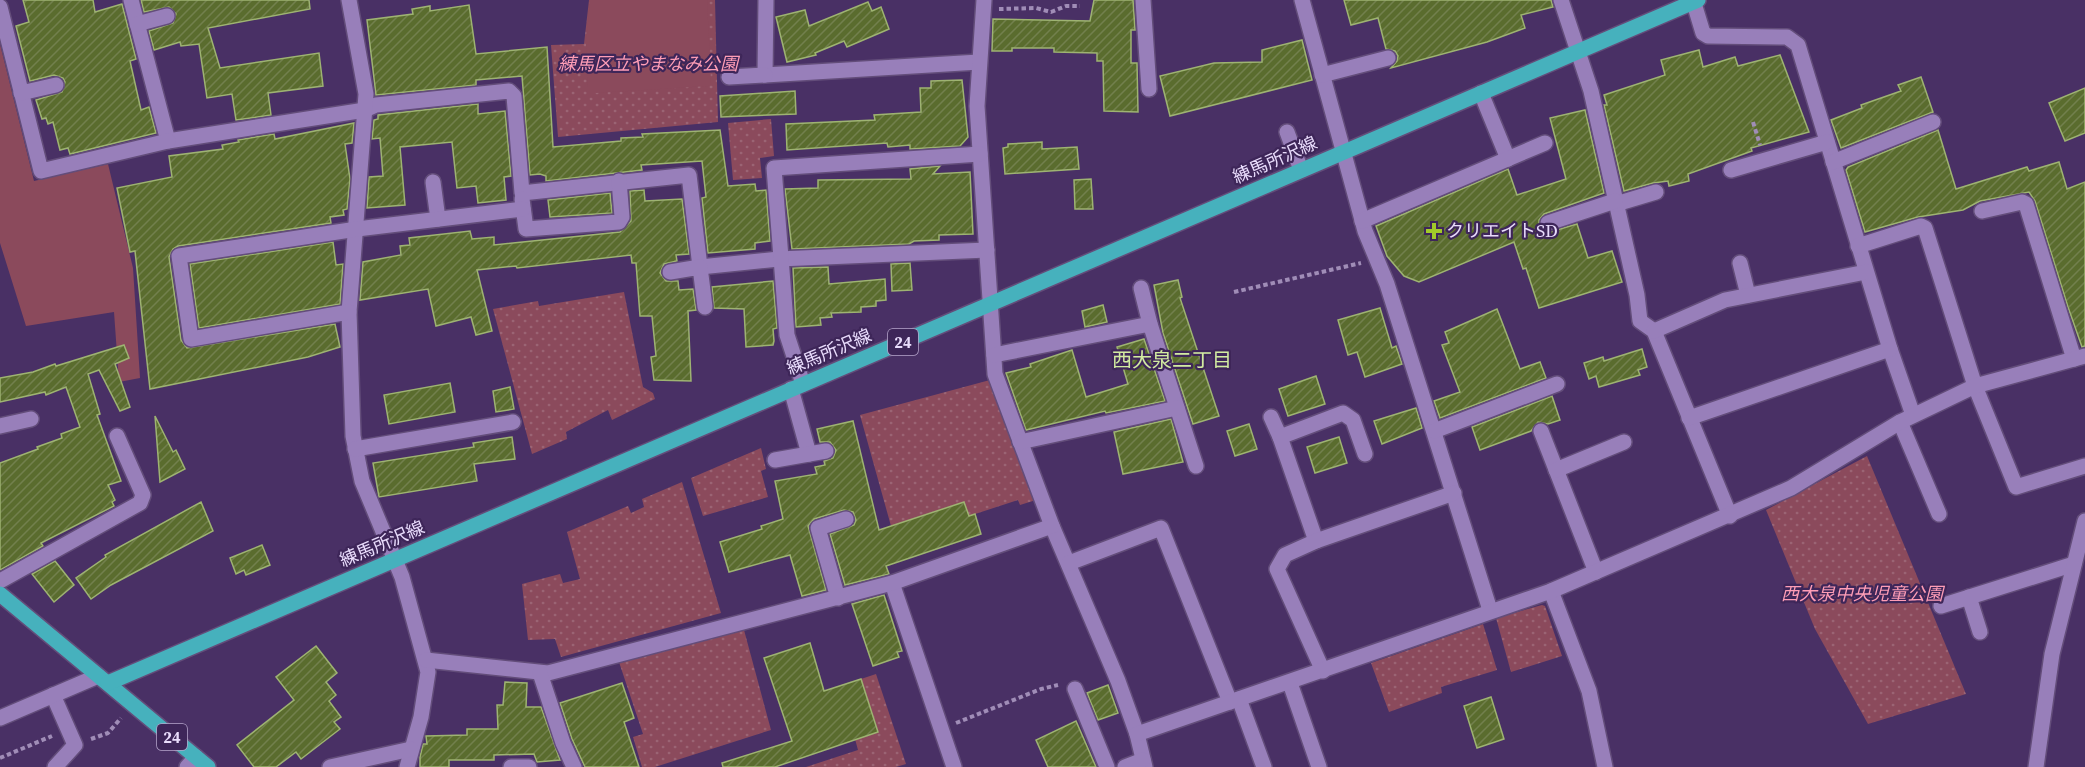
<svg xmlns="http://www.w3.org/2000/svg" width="2085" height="767" font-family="'Source Serif 4','Noto Sans JP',serif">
	<defs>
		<pattern id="grass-dots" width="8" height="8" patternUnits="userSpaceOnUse" patternTransform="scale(1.5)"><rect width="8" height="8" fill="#8b4a5c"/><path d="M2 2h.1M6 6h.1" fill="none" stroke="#9b6474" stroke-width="1.8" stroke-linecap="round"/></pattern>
		<pattern id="building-hatch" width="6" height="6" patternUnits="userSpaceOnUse" patternTransform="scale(1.5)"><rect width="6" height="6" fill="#5a6c2e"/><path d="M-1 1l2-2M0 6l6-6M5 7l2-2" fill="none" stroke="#72804d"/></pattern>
	</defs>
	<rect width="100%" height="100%" fill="#493065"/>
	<!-- grass -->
	<g fill="url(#grass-dots)">
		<polygon points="589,0 715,0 718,122 558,137 551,45 584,44"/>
		<polygon points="771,119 774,156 760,158 762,178 733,180 728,123"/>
		<polygon points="624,292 643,387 653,393 655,399 612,420 608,410 566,432 567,439 532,454 493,309 538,301 539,306"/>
		<polygon points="990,380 1036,500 1020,505 1018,500 969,516 964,502 891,526 860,415"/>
		<polygon points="761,448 766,469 761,471 768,497 703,516 691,478"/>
		<polygon points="1867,456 1966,694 1868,724 1815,629 1766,510"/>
		<polygon points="682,482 721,613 561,657 555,639 528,640 522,584 560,574 563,583 580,579 567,532 628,506 631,513 644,507 642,499"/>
		<polygon points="1542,605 1545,606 1562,656 1511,672 1496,618"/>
		<polygon points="1483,624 1497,670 1441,687 1442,693 1389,712 1371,663"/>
		<polygon points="744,630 771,730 655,767 642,767 633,737 643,734 619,662"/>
		<polygon points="876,674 906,764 896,767 806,767 858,750 855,739 875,733 877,728 861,679"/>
	</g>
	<!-- garden -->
	<g fill="#8b4a5c">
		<polygon points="590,0 707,0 711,82 708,86 596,93 588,87 586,45"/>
		<polygon points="0,44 34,181 108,164 133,268 140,378 119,382 114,312 26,326 0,243"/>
	</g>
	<!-- building -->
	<g fill="url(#building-hatch)" stroke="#9eb372" stroke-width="1.5">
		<polygon points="23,0 93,0 95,12 122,4 136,59 130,61 141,110 149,107 156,133 70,154 68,148 60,150 53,122 48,124 46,118 42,119 36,100 62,92 65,82 63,78 54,75 30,81 16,26 29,22"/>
		<polygon points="141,0 309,0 310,9 208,28 220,68 319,53 323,86 268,93 271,115 236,120 232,94 207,98 199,44 181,46 180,42 154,50 149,31 173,23 176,14 169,7 144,12"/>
		<polygon points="1094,0 1133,0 1135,30 1131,30 1131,63 1137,63 1138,112 1104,111 1103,61 1097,61 1097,53 1054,52 1054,48 1012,48 1012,51 992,51 993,19 1090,21"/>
		<polygon points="1344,0 1551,0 1553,7 1521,15 1525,28 1487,42 1391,68 1397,61 1398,56 1395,51 1386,49 1378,18 1351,25"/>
		<polygon points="868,2 872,11 881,7 889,29 847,47 844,41 815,53 816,55 787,62 776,17 805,10 809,26"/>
		<polygon points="469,5 476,54 547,47 553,147 621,141 621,138 643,137 642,134 720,130 728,186 755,184 756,191 766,190 770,241 755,243 755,249 708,253 702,198 706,197 702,161 641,165 642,170 546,181 546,176 540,174 530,175 522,76 476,80 476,85 376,95 367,20 413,14 412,9 430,6 430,11"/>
		<polygon points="1302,40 1312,80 1170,116 1160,76 1214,63 1262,62 1262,50"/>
		<polygon points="1699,50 1703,67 1735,57 1738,66 1780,55 1809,132 1751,148 1752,151 1688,174 1689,181 1669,186 1668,181 1653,183 1624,191 1604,105 1607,105 1604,95 1665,75 1661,60"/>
		<polygon points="1921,77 1933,112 1841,148 1831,120 1862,108 1861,105 1901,91 1898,85"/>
		<polygon points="962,80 968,137 960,146 910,149 910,145 888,147 887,143 787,150 786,124 875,120 874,115 921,112 920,88 931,88 931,81"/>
		<polygon points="2085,88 2085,133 2065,141 2049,103"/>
		<polygon points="795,91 796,114 721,117 720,96"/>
		<polygon points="478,104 478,114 505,111 511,176 504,177 506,200 478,203 476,186 457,188 452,142 400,147 405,205 367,208 369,177 383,176 380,138 372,139 374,120 378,119 378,115"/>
		<polygon points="1585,110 1604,193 1544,214 1539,220 1539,225 1547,233 1577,224 1588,258 1612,251 1622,282 1539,308 1526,268 1523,269 1514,242 1419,282 1404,276 1387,256 1376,226 1508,169 1517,195 1566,179 1550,118"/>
		<polygon points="354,123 352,143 345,144 350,179 347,209 343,210 344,215 330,217 331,223 178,246 173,249 169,257 181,340 187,348 335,324 340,347 308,357 150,389 135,251 130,252 117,188 172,177 169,156 223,149 222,145 239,142 238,140 274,134 275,139"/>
		<polygon points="1938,130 1956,189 2027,167 2029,171 2059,162 2067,189 2085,182 2085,346 2082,347 2068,307 2035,201 2029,192 1980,201 1963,210 1918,217 1865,232 1846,170 1848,167"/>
		<polygon points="1042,142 1042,149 1077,147 1079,169 1005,174 1003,148 1008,147 1008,144"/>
		<polygon points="940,166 933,174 970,172 973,234 939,235 939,240 914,241 909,244 792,249 785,189 818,188 818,180 911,179 910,169"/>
		<polygon points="1091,179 1093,209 1075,209 1074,180"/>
		<polygon points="644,190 645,201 682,199 689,254 676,255 677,261 664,264 660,273 666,281 678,281 679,290 693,289 696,310 688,311 691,381 654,380 651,357 656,356 652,316 640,316 636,263 632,263 631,255 517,268 516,266 477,270 492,331 476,335 471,317 436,326 428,289 360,300 363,262 401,255 400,246 410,245 409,238 470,231 472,239 494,237 494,245 620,232 631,221 630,191"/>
		<polygon points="610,193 612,213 550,217 548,200"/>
		<polygon points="333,242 336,265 343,264 340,304 199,328 190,264"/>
		<polygon points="910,263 912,290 892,291 891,264"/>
		<polygon points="828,267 829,284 885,279 886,300 876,301 876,306 861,307 861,312 831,313 832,317 820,318 821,325 796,327 793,268"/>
		<polygon points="1178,280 1182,297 1180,298 1219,416 1193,424 1163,333 1154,285"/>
		<polygon points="773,281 777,328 773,329 774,341 773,345 746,347 744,309 714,308 712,287"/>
		<polygon points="1103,305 1107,322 1085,327 1082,311"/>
		<polygon points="1380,308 1392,348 1396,346 1402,364 1365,377 1357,352 1348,355 1338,320"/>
		<polygon points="1497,309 1520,369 1540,362 1546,378 1440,418 1434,401 1460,392 1442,345 1449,343 1445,332"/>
		<polygon points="1144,339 1165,401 1106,413 1105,411 1026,430 1006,373 1031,367 1030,364 1072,350 1086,397 1128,384 1117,347"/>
		<polygon points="124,345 129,358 115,364 130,407 120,411 99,370 88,374 100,414 97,415 121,481 108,485 115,500 112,502 114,506 41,543 43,546 0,570 0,463 38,449 37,447 62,438 61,434 80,427 66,387 46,395 45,392 0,402 0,378 33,372 55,364 56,366"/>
		<polygon points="1642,349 1647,367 1638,370 1640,375 1599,387 1596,376 1589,379 1584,363 1603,357 1604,361"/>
		<polygon points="1316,376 1325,404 1288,416 1279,389"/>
		<polygon points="450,383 455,412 389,424 384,395"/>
		<polygon points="510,387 514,409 496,412 493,391"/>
		<polygon points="1552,396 1560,420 1548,424 1538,422 1531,431 1480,450 1472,427"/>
		<polygon points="1416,408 1422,428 1382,444 1374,421"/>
		<polygon points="155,416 173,452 176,450 185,469 160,482"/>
		<polygon points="1171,419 1183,462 1123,474 1114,432"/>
		<polygon points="853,421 879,530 964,502 969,516 975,514 981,534 886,566 889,574 845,585 830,534 854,525 856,520 853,512 844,510 814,519 808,526 826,590 802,596 790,555 729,572 720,542 762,529 761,526 783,519 775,481 817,474 815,467 825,465 824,461 833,458 836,450 830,442 820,442 817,429"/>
		<polygon points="1249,424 1257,449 1235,456 1227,431"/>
		<polygon points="512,437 515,459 474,464 477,481 379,497 373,463 474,447 473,443"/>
		<polygon points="1339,437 1347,463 1315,473 1307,447"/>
		<polygon points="201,502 213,531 111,585 91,599 76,578 106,557 105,555"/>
		<polygon points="262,545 270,565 246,575 244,570 236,574 230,558"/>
		<polygon points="55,561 74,585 54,602 32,574"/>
		<polygon points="884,595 902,651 897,652 899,657 873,666 852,604"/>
		<polygon points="810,643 824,691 861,679 878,732 775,767 723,767 722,763 792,741 764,658"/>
		<polygon points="316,646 337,673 326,682 336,695 329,701 341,717 334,722 340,729 301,759 296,752 276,767 254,767 237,745 294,700 276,677"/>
		<polygon points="505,682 527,683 526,707 541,707 560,760 537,762 534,754 494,755 494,760 449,760 449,767 420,767 420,757 423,744 427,744 426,736 467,735 467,729 498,729 497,705 503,705"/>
		<polygon points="622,683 634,718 624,722 639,767 585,767 572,739 560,703"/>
		<polygon points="1108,685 1118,713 1098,720 1087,693"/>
		<polygon points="1491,697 1504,739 1477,748 1464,706"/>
		<polygon points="1076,721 1096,767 1048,767 1036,740"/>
	</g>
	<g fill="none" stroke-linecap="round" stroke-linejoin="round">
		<defs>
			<g id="minor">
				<polyline points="131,0 168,141 365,110 376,105 509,91 514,96 522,193 689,175 700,267 779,259 987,250"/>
				<polyline points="349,0 366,94 349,312 353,436 362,481 402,577 428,672 421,717 407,767"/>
				<polyline points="766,0 765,75 979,62"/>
				<polyline points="984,0 977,106 995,374 1052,526 1118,681 1137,734 1145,767"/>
				<polyline points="1143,0 1149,89"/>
				<polyline points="1302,0 1365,231 1387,284 1490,610"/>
				<polyline points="1561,0 1591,91 1637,295 1640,321 1654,331 1730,516"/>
				<polyline points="1693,0 1703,33 1708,36 1787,37 1798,45 1890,349 1913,415"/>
				<polyline points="0,7 41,171 168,141"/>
				<polyline points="137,24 167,16"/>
				<polyline points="1322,75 1388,58"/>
				<polyline points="729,77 765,75"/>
				<polyline points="21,93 56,85"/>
				<polyline points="1481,93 1508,159"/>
				<polyline points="1287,132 1301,170"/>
				<polyline points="1833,162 1933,122"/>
				<polyline points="1731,170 1827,142"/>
				<polyline points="433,182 438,219"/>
				<polyline points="522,199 526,229 619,222 622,217 619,181"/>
				<polyline points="1616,204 1656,192"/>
				<polyline points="1982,211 2022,202 2026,204 2074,359"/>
				<polyline points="1362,221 1545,143"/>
				<polyline points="1548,223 1615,201"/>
				<polyline points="1858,246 1921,226 1925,228 1975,386 2016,487 2085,466"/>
				<polyline points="1740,263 1748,295"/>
				<polyline points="670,272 700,267 705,307"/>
				<polyline points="1141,288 1150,324"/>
				<polyline points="349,312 191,339 179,256 357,229 523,209"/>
				<polyline points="1654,331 1725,300 1866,272"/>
				<polyline points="994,355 1150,324 1196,466"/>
				<polyline points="803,384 787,335 774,168 980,154"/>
				<polyline points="791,389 809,454"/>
				<polyline points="1271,417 1280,437"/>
				<polyline points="1689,418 1890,349"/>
				<polyline points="1900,422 1939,514"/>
				<polyline points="0,426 31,419"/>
				<polyline points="1434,431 1557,384"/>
				<polyline points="1541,431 1596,572"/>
				<polyline points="1020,442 1177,408"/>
				<polyline points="355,449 513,422"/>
				<polyline points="775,460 826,451"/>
				<polyline points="1556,470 1624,442"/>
				<polyline points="1316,541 1280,437 1343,413 1353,420 1365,454"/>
				<polyline points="1069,563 1161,528 1230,702"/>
				<polyline points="0,581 140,503 143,495 117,436"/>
				<polyline points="892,583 954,767"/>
				<polyline points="1551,591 1589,691 1605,767"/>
				<polyline points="1969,597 1980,632"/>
				<polyline points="838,598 818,528 846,519"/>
				<polyline points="1941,606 2074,564"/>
				<polyline points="426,660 548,673 892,583 1052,526"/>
				<polyline points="1323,671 1277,569 1285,555 1316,541 1454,493"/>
				<polyline points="540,673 563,743 574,767"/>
				<polyline points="1290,683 1319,767"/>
				<polyline points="1075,689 1107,767"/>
				<polyline points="53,695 75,745 55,767"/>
				<polyline points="1239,699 1264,767"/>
				<polyline points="0,718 98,676"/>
				<polyline points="1137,734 1551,591 1791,488 1900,422 1975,386 2085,356"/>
				<polyline points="187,767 196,757"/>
				<polyline points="330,767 411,749"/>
				<polyline points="511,767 529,767"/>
				<polyline points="1125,767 1143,760"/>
				<polyline points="2036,767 2052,654 2085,521"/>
			</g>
			<g id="major">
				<polyline points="0,594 208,767"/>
				<polyline points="108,683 1698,0"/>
			</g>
		</defs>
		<!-- minor casing -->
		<use href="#minor" stroke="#634d7a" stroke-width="18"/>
		<!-- major casing -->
		<use href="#major" stroke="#634d7a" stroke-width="18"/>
		<!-- path -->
		<g stroke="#a08db7" stroke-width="4" stroke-dasharray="4.5 3" stroke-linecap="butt">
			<polyline points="999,9 1036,8 1051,12 1066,6 1080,6"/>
			<polyline points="1753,122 1760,145"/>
			<polyline points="1234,292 1361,263"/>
			<polyline points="956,723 1041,689 1058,685"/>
			<polyline points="91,739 108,733 121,718"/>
			<polyline points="0,758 52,736"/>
		</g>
		<!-- minor -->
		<use href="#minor" stroke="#987fba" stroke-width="15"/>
		<!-- major -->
		<use href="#major" stroke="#46b1bd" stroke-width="15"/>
	</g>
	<!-- markers -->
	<path fill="#a1c92a" stroke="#3e2659" stroke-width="2" d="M1431 222h6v6h6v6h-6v6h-6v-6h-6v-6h6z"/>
	<g text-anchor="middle" stroke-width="4.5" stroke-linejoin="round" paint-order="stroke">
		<!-- shield labels -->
		<g fill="#3e2659" stroke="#b6a5cb" stroke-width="1.5">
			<rect x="888" y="329" width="30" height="26" rx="4.5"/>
			<rect x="157" y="724" width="30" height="26" rx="4.5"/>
		</g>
		<g font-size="16" font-weight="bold" fill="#e9dcfc">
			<text x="903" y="348">24</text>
			<text x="172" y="743">24</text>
		</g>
		<!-- park labels -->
		<g font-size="18" font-style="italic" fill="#fe9db6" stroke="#3e2659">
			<text x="648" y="70">練馬区立やまなみ公園</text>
			<text x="1862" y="600">西大泉中央児童公園</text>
		</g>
		<!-- street labels -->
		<g font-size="18" fill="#e9dcfc" stroke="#3e2659">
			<text transform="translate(1275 160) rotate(-24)" y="6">練馬所沢線</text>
			<text transform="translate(829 352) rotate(-23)" y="6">練馬所沢線</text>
			<text transform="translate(382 544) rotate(-23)" y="6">練馬所沢線</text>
		</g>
		<!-- poi labels -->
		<g font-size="18" fill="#e9dcfc" stroke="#3e2659" text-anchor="start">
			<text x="1446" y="237">クリエイトSD</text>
		</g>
		<!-- neighbourhood labels -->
		<g font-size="20" fill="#d2eba1" stroke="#3e2659">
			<text x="1172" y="367">西大泉二丁目</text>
		</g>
	</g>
</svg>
